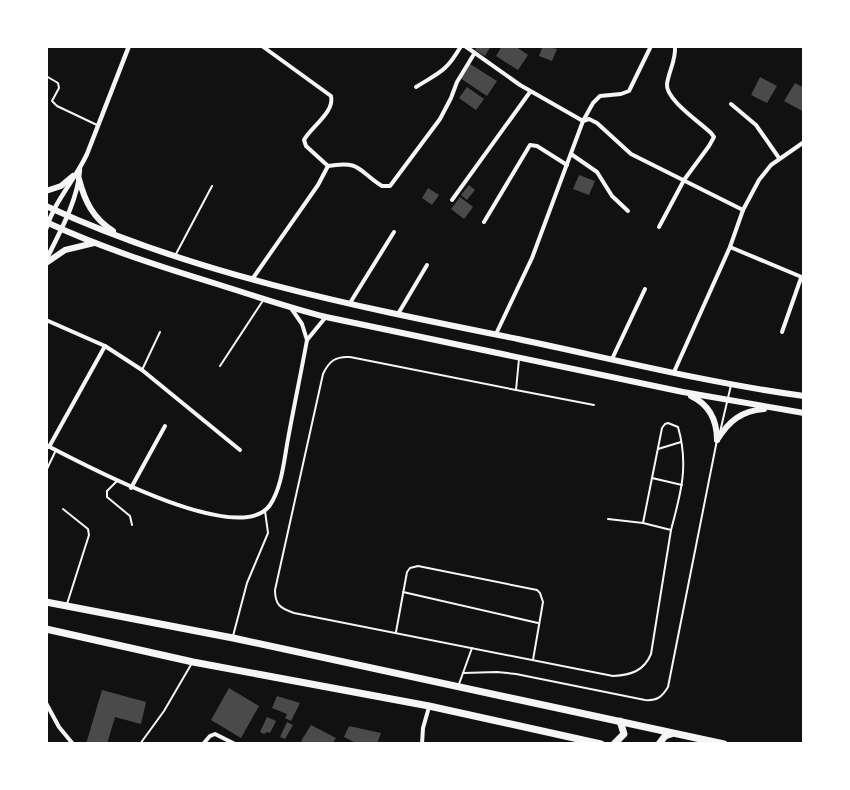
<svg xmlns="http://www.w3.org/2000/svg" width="850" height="790" font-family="'Work Sans',sans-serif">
	<rect width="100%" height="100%" fill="#111"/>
	<!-- building -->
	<g fill="#4a4a4a">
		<polygon points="477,46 491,46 485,56 475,50"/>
		<polygon points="502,46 515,46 528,55 518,70 496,56"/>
		<polygon points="543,46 557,49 552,61 539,56"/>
		<polygon points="470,64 497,81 487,96 460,78"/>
		<polygon points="760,77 777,86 767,103 751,95"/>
		<polygon points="795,83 804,88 804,112 784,101"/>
		<polygon points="467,87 484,99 476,110 459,98"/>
		<polygon points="579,175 595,181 589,195 573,189"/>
		<polygon points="469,185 475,190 467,200 461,195"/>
		<polygon points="428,188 439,195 432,205 422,198"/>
		<polygon points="460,197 473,207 464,219 451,209"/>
		<polygon points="229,688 259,706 241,738 211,720"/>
		<polygon points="102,690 146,702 141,724 115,717 107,744 86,744"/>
		<polygon points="277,696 300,703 291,721 285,718 287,714 272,708"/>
		<polygon points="267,717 276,721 270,733 267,732 264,734 260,732"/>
		<polygon points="287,722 293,725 285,739 280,737"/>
		<polygon points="311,725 336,738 332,744 305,744 301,741"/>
		<polygon points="349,726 381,733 377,744 358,744 344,737"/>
	</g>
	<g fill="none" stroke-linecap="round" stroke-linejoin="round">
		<!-- service -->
		<g stroke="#f5f5f5" stroke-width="2">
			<polyline points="46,76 58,83 59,88 52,101 57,106 97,125"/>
			<polyline points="176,254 212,186"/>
			<polyline points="519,359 516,390 594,405"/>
			<polyline points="220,366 264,299"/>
			<polyline points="142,370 160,332"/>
			<path d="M516 390 350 357C336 356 329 361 323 374L275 590C275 605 280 608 294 613L613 676C631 675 644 671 651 654L671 530 643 523 608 519"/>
			<polyline points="720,432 731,385"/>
			<polyline points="658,449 681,442"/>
			<polyline points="46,471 56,450"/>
			<polyline points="652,478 682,485"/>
			<polyline points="117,481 107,491 107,497 130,516 132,525"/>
			<polyline points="63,509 88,529 89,535 67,604"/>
			<path d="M643 523 662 428 665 424 668 423 678 427C689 465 681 493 671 530"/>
			<polyline points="403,592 538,623"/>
			<polyline points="396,632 407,572 410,568 418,566 537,590 540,593 543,602 533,660"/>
			<polyline points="233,636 247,583 268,533 265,511"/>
			<polyline points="463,673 472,648"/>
			<path d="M459 684 463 673 497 672 516 674 645 700C657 701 662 697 668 687L717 440"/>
			<polyline points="140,744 164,711 192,663"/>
		</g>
		<!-- minor -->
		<g stroke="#f5f5f5" stroke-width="4">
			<path d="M262 46 331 96C335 112 311 127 304 140L306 146 328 166"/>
			<polyline points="465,46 520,85 583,121 589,119 597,123 631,154 743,210"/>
			<path d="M416 87C440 72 446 72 461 46"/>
			<polyline points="731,104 756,125 779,158"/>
			<polyline points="571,154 597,172 612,196 628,211"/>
			<path d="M328 166C361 160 358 171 382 186H390L440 119 451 98 457 82 474 54"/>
			<polyline points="452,200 530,92"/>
			<polyline points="484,222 530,145 537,146 567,165"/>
			<path d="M659 227 684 180 709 146 714 137 711 133C701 123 665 99 667 84 669 70 676 61 675 46"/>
			<polyline points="730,247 804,278"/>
			<polyline points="253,278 318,185 328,166"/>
			<polyline points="350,303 394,232"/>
			<polyline points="398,314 427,265"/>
			<polyline points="46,320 105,346 142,370 240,450"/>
			<polyline points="782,332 801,278"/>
			<polyline points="496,334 532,258 583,121 593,103 600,96 621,94 629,91 651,46"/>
			<polyline points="307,340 325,318"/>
			<polyline points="612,359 645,289"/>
			<polyline points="674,372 730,247 743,210 759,180 771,165 804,142"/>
			<path d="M46 445C83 464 240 549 270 505 282 487 284 460 288 439 294 406 301 373 307 340L302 324 291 308"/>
			<polyline points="49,447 105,346"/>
			<polyline points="131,488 165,426"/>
			<polyline points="46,703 59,727 73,744"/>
			<polyline points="203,744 210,736 215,734 235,744"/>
			<polyline points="422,744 423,728 429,707"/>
		</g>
		<!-- tertiary -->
		<g stroke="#f5f5f5" stroke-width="4.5">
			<path d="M46 229C55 200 75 180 87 154L129 46"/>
			<path d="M46 260C60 232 78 200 80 169"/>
		</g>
		<!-- primary -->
		<g stroke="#f5f5f5" stroke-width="6">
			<path d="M79 179C85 202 93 218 113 231"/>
			<polyline points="46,191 61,186 73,176"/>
			<path d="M46 206C195 275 359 307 518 339 613 359 708 383 804 396"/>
			<path d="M46 222C102 248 161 267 220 285 255 296 290 308 326 317L683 392 804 413"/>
			<polyline points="46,263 65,250 94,243"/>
			<path d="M691 396C710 405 717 420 717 440"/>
			<path d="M717 440C729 421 741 411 764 409"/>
		</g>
		<!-- trunk -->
		<g stroke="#f5f5f5" stroke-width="7">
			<polyline points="46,602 233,638 724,744"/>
			<polyline points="46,629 193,662 429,706 601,744"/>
			<polyline points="614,744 624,734 620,721"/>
			<polyline points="659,744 665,736 671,734"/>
		</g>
	</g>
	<!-- border -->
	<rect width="850" height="790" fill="none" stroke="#ffffff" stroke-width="96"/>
</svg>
